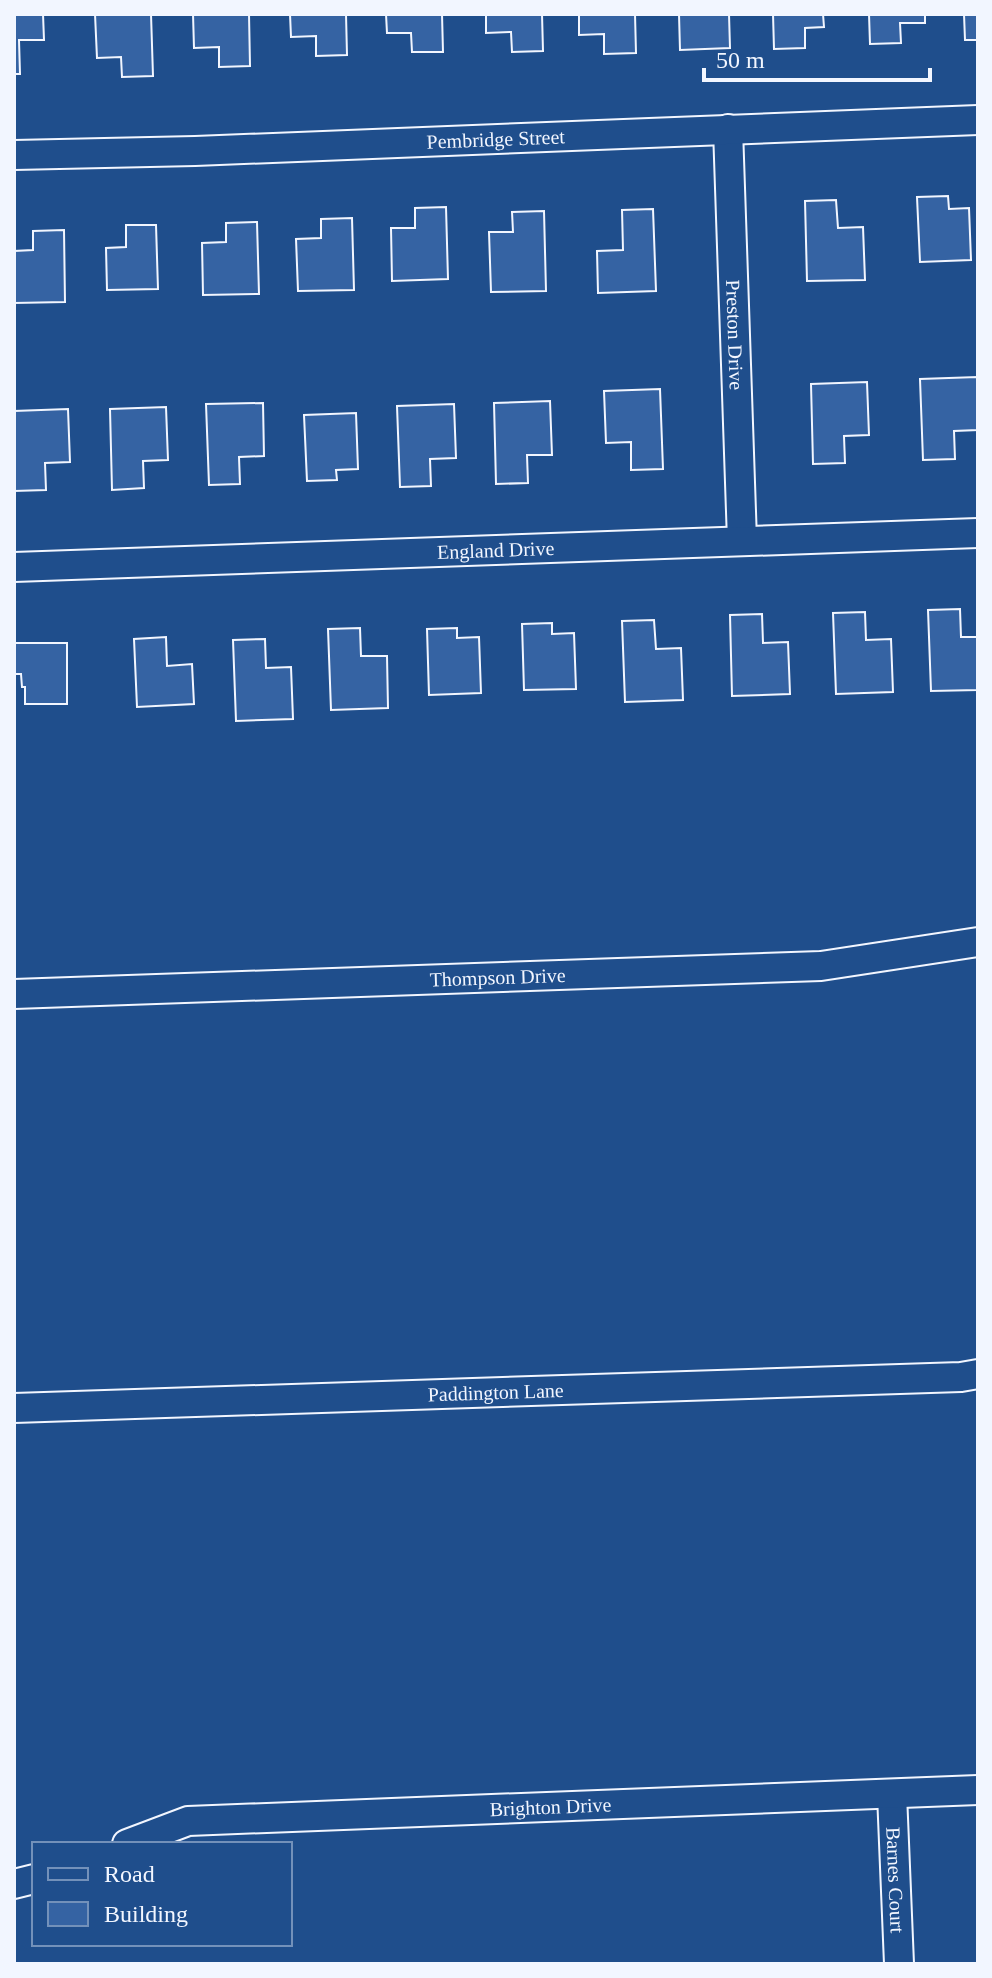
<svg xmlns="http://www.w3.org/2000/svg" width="992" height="1978" font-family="Georgia,serif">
	<rect width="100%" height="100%" fill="#1f4e8c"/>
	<!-- building -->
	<g fill="#3563a3" stroke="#f2f6ff" stroke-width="2">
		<polygon points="14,14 43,14 44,40 19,40 20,74 14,74"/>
		<polygon points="95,14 151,14 153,76 122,77 121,57 97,58"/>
		<polygon points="193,14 249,14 250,66 219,67 219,47 194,48"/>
		<polygon points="290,14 346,14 347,55 316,56 316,36 291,37"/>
		<polygon points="386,14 442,14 443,52 412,52 411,33 387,33"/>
		<polygon points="486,14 542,14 543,51 512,52 511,32 486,33"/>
		<polygon points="579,14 635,14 636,53 604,54 604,34 579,35"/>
		<polygon points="679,14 729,14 730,48 680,50"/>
		<polygon points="773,14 823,14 824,27 805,28 805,48 774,49"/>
		<polygon points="869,14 925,14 925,23 900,23 901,43 870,44"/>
		<polygon points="964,14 978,14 978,40 965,40"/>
		<polygon points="948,196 949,209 969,208 971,260 920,262 917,197"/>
		<polygon points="836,200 838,228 863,227 865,280 807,281 805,201"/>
		<polygon points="446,207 448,279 392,281 391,228 415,228 415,208"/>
		<polygon points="653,209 656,291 598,293 597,251 623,250 622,210"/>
		<polygon points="544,211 546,291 491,292 489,232 513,232 512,212"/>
		<polygon points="352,218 354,290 298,291 296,239 321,238 321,219"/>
		<polygon points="257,222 259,294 203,295 202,243 226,242 226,223"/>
		<polygon points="126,225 156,225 158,289 107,290 106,248 126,247"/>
		<polygon points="64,230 65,302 14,303 14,251 33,250 33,231"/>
		<polygon points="977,377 978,430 954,431 955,459 923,460 920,379"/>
		<polygon points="867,382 869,435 844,436 845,463 813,464 811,384"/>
		<polygon points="660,389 663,469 631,470 631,442 606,443 604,391"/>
		<polygon points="550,401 552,455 527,455 528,483 496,484 494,403"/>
		<polygon points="263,403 264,456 239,457 240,484 209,485 206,404"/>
		<polygon points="454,404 456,458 430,459 431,486 400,487 397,406"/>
		<polygon points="166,407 168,460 143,461 144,488 112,490 110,409"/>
		<polygon points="68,409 70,462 45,463 46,490 14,491 14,411"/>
		<polygon points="356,413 358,469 336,470 337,480 307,481 304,415"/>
		<polygon points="960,609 961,637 978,637 978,690 931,691 928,610"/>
		<polygon points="865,612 866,640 891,639 893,692 836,694 833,613"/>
		<polygon points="762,614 763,643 788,642 790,694 732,696 730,615"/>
		<polygon points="654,620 656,649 681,648 683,700 625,702 622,621"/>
		<polygon points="552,623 552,634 574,633 576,689 524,690 522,624"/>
		<polygon points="360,628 361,656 387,656 388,708 331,710 328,629"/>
		<polygon points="457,628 457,638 479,637 481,693 429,695 427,629"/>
		<polygon points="166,637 167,666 192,664 194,704 137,707 134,639"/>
		<polygon points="265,639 266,668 291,667 293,719 236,721 233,640"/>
		<polygon points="14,643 67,643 67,704 25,704 25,687 22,687 21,674 14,674"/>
	</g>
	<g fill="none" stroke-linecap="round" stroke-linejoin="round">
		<defs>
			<g id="minor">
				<path id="s1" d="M728 129 742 541"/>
				<path id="s2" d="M14 155 195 151 978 120"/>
				<path id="s3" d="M14 567 978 533"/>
				<path id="s4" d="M14 994 821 966 978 942"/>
				<path id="s5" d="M14 1408 961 1377 978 1374"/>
				<path id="s6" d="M892 1794 899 1964"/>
				<path id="s7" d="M127 1844 188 1821 978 1790"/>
				<polyline points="14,1884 34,1879"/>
			</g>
		</defs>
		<!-- minor casing -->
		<use href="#minor" stroke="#f2f6ff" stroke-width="32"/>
		<!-- minor -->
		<use href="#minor" stroke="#1f4e8c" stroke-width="28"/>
	</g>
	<g text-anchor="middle" stroke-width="6" stroke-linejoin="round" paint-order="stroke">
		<!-- street labels -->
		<g font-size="20" fill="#f2f6ff" stroke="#1f4e8c">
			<text dy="7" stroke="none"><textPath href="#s2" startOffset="482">Pembridge Street</textPath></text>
			<text dy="7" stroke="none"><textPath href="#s1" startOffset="206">Preston Drive</textPath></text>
			<text dy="7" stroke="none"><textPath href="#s3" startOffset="482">England Drive</textPath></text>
			<text dy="7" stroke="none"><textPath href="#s4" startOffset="484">Thompson Drive</textPath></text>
			<text dy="7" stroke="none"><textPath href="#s5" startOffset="482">Paddington Lane</textPath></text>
			<text dy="7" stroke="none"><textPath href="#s7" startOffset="428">Brighton Drive</textPath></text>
			<text dy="7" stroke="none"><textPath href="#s6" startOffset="86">Barnes Court</textPath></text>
		</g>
	</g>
	<!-- border -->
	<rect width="992" height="1978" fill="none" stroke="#f2f6ff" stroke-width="32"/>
	<!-- legend -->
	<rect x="32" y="1842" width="260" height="104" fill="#1f4e8c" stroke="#7391ba" stroke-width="2"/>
	<rect x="48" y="1868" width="40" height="12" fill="#1f4e8c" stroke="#7391ba" stroke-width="2"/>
	<text x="104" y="1882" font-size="24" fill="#f2f6ff">Road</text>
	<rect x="48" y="1902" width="40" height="24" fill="#3563a3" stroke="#7391ba" stroke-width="2"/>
	<text x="104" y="1922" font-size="24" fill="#f2f6ff">Building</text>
	<!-- scale -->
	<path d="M704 68v12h226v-12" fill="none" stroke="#f2f6ff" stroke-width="4"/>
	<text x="716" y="68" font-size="24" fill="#f2f6ff" stroke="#1f4e8c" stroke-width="6" paint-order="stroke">50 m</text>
</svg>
